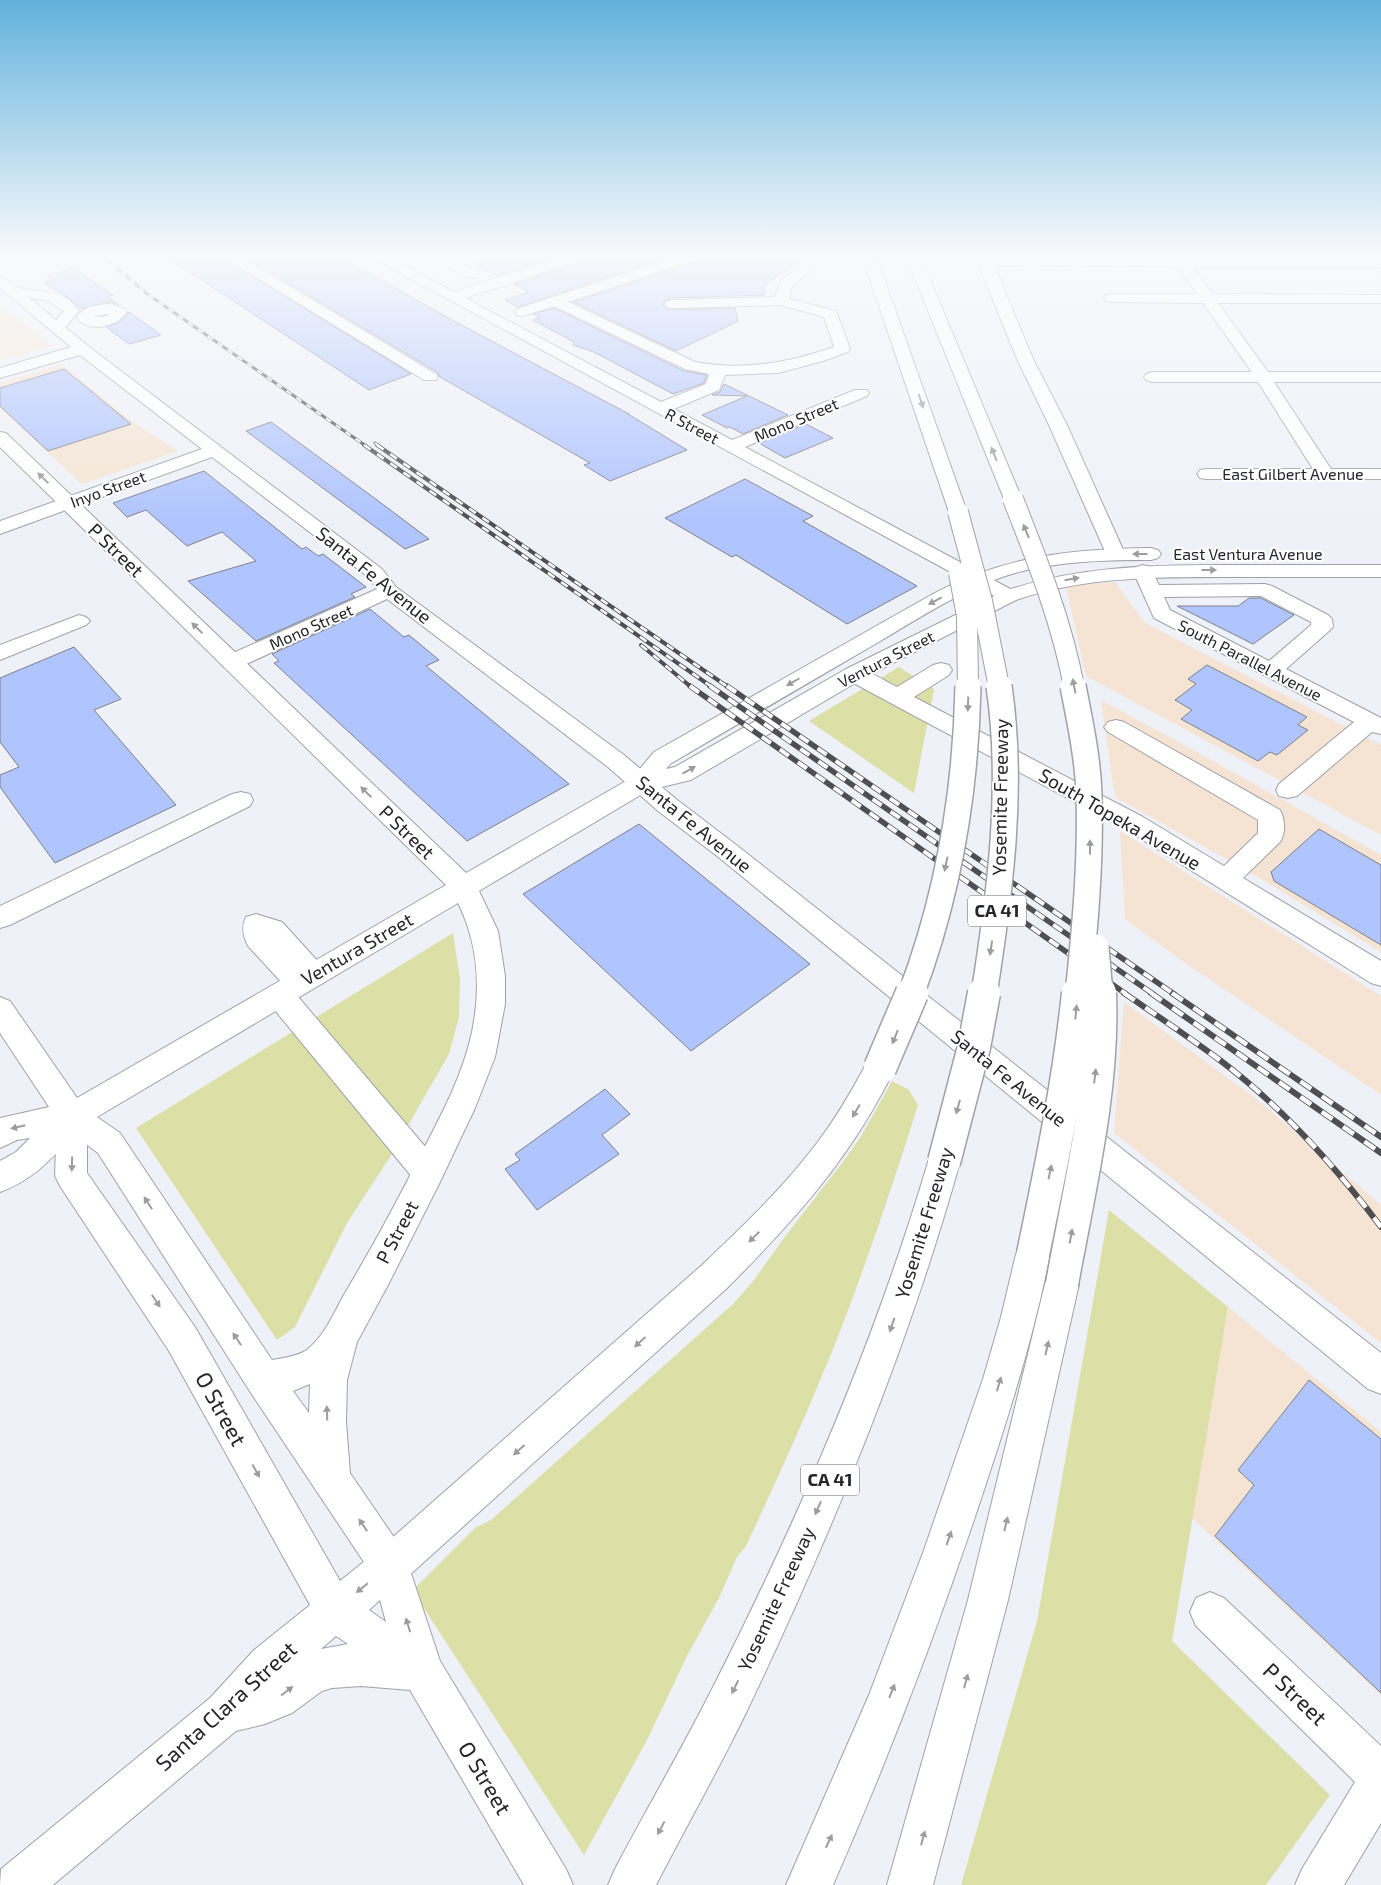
<svg xmlns="http://www.w3.org/2000/svg" width="1381" height="1885" font-family="'Exo 2',sans-serif">
	<rect width="100%" height="100%" fill="#eff1f8"/>
	<!-- industrial -->
	<g fill="#f5e4d3">
		<polygon points="7,309 12,313 52,346 0,361 0,311"/>
		<polygon points="62,364 131,421 178,451 82,484 0,408 0,383"/>
		<polygon points="1115,582 1145,623 1381,745 1381,835 1086,676 1066,586"/>
		<polygon points="1101,700 1197,752 1381,855 1381,952 1246,870 1115,797"/>
		<polygon points="1120,831 1381,996 1381,1095 1181,960 1125,919"/>
		<polygon points="1124,1002 1254,1097 1381,1205 1381,1343 1114,1133"/>
		<polygon points="1228,1307 1381,1432 1381,1695 1192,1518"/>
	</g>
	<!-- green -->
	<g fill="#dce0a7">
		<polygon points="899,667 934,689 914,793 809,721"/>
		<polygon points="453,933 460,979 459,1017 449,1054 390,1157 347,1223 295,1327 277,1340 136,1128"/>
		<path d="M892 1081 909 1090 918 1105C896 1175 873 1244 847 1313 817 1392 782 1469 746 1546L737 1557 719 1598 687 1656 647 1740 584 1855 416 1596 415 1588 475 1528 491 1520 733 1304 754 1280 784 1238 842 1163 860 1138Z"/>
		<polygon points="1109,1210 1228,1307 1172,1641 1330,1795 1266,1885 961,1885 1037,1621"/>
	</g>
	<!-- building -->
	<g fill="#b0c4fe" stroke="#7e8086">
		<polygon points="165,256 220,256 411,374 369,390"/>
		<polygon points="243,256 338,256 452,320 629,414 628,414 687,450 610,481 584,465 590,463 440,377 437,372"/>
		<polygon points="500,256 558,256 498,276 475,264"/>
		<polygon points="589,256 671,256 518,307 505,300 529,292 514,284 586,261"/>
		<polygon points="702,256 793,256 796,263 763,286 765,295 672,298 665,300 663,305 667,309 672,310 735,308 738,321 676,351 573,302 699,261"/>
		<polygon points="74,268 113,295 108,297 119,305 112,302 102,303 82,309 66,296 44,283 53,280 47,276"/>
		<polygon points="554,308 684,371 707,375 704,383 673,394 594,352 573,345 574,342 533,320 540,318 533,314"/>
		<polygon points="129,312 161,335 129,344 106,327 118,323"/>
		<polygon points="64,369 90,390 131,424 48,451 0,406 0,388"/>
		<polygon points="724,384 749,396 788,415 743,434 730,427 727,428 702,415 747,396 712,395 720,392"/>
		<polygon points="271,422 377,500 429,539 405,549 246,431"/>
		<polygon points="806,424 833,438 785,458 759,443"/>
		<polygon points="204,471 302,549 306,547 318,556 323,554 366,587 351,594 355,597 256,641 188,581 256,561 222,532 187,546 146,510 127,517 113,503"/>
		<polygon points="745,479 813,516 803,521 917,586 847,624 736,555 732,557 665,518"/>
		<polygon points="1249,598 1261,598 1294,615 1253,644 1177,606 1238,606"/>
		<polygon points="370,609 404,637 409,635 439,660 426,666 569,784 467,841 274,663 279,661 272,654"/>
		<polygon points="74,647 121,699 94,710 176,805 55,863 0,787 0,775 19,767 0,742 0,678"/>
		<polygon points="1207,665 1307,717 1298,725 1308,730 1277,755 1270,752 1258,761 1181,719 1192,710 1175,700 1196,684 1188,679"/>
		<polygon points="639,824 810,964 691,1051 523,894"/>
		<polygon points="1319,829 1381,865 1381,945 1274,881 1271,872"/>
		<polygon points="605,1089 630,1114 602,1135 619,1154 537,1210 505,1169 520,1160 515,1154"/>
		<polygon points="1309,1380 1381,1439 1381,1693 1215,1536 1254,1485 1238,1470"/>
	</g>
	<g fill="none" stroke-linecap="round" stroke-linejoin="round">
		<defs>
			<g id="minor">
				<polygon points="222,256 239,256 436,374 438,377 436,380 424,380"/>
				<path d="M369 256H387L454 292 565 256H587L585 259 465 298 661 402 706 384 709 374 685 369 554 306 522 316 517 315 515 312 517 309 678 256H700L698 259 568 302 695 362C742 371 789 363 834 347L824 317 781 305 672 308 667 307 665 304 667 301 672 300 775 297 780 281 800 266 795 256H809L815 267 792 286 789 299 836 311 850 349 848 352 823 361 778 373 725 375 719 390 674 409 732 440 855 390H867L869 393 867 396 745 447 1016 592 1019 596 1016 600 1009 602 1002 600Z"/>
				<polygon points="431,256 449,256 477,271 479,274 477,277 467,277"/>
				<polygon points="975,256 1381,259 1381,267 1193,267 1212,294 1381,295 1381,303 1218,303 1268,372 1381,372 1381,382 1274,382 1331,469 1381,469 1381,479 1206,479 1200,478 1197,474 1200,470 1206,469 1313,469 1258,382 1152,382 1146,380 1144,377 1146,374 1152,372 1252,372 1203,303 1111,302 1106,301 1104,298 1106,295 1111,294 1197,294 1178,266 994,265 1033,359 1067,425 1125,554 1122,558 1115,560 1108,558 1049,425 1017,359"/>
				<path d="M0 277C7 278 11 285 17 287 41 295 61 285 79 311L65 327 88 346 382 569 396 587 624 755 676 799 735 844 1381 1353V1394L1368 1389 717 856 658 811 608 767 387 599 240 667 232 669 224 667 221 662 224 657 377 589 368 577 212 457 0 534V521L202 449 80 355 0 378V368L71 347 0 288ZM28 297 48 301 64 311 56 320Z"/>
				<path d="M112 304 125 309 127 312C118 326 89 334 77 318 83 305 99 305 112 304ZM111 313 104 317H93Z"/>
				<path d="M1143 565 1150 567 1159 585 1265 584 1272 586 1328 615 1332 619 1333 627 1329 631 1286 669 1381 718V734L1372 732 1297 796 1288 798 1279 796 1276 790 1279 784 1354 722 1154 618 1133 571 1136 567ZM1261 596 1311 622V625L1269 661 1170 610 1164 597Z"/>
				<polygon points="79,615 86,617 90,621 86,625 0,660 0,645"/>
				<path d="M941 663 949 665 952 670 949 675 914 697 1143 817 1224 866 1258 833V820L1108 732 1104 727 1108 722 1116 720 1124 722 1280 810C1285 819 1286 833 1280 842L1243 878 1381 961V986L1371 983 1125 829 846 679 843 674 846 669C863 665 882 680 897 687L933 665Z"/>
				<polygon points="241,792 250,794 253,800 250,806 10,925 0,928 0,906 232,794"/>
				<path d="M256 914 282 922 323 967 327 975 323 983 312 986 309 991 299 994 294 992 439 1163 444 1173 439 1183 428 1187 417 1183 269 1003 265 995 269 987 279 984 284 985 248 946C243 936 241 927 246 917Z"/>
				<path d="M72 1103 83 1107 87 1116V1173L195 1327 340 1581 376 1552 390 1546 404 1552 440 1661 566 1869 573 1885H524L410 1690 361 1686 332 1688 322 1691 292 1713 265 1724 236 1731 53 1885H0L1 1869 210 1698 254 1650 310 1605 169 1351 60 1186 55 1176 57 1116 61 1107ZM380 1600 386 1622 369 1610ZM336 1636 348 1644 321 1649Z"/>
				<polygon points="1210,1592 1224,1598 1381,1746 1381,1823 1344,1885 1295,1885 1302,1869 1355,1782 1196,1626 1190,1612 1196,1598"/>
			</g>
			<g id="major">
				<polygon points="0,256 14,256 12,259 0,262"/>
				<path d="M0 432 6 433 466 873 633 777 654 752 931 595C1005 556 1069 549 1151 548L1158 550 1161 554 1158 558 1151 560C1106 560 1059 561 1015 573 966 587 921 617 877 643 808 683 739 723 670 764L666 769 675 767 846 669 1002 592C1077 566 1150 565 1228 565 1279 565 1330 565 1381 565V577C1329 577 1276 577 1224 577 1154 577 1083 577 1016 600L862 679 691 780 649 790 479 891 498 931 505 976V1004L495 1057 475 1108 439 1184 388 1285 357 1342 347 1380 346 1422 350 1473 404 1552 410 1566 404 1580 390 1586 376 1580 251 1393 98 1153 74 1135C50 1160 33 1180 0 1192V1161L16 1152 30 1138 17 1140 0 1148V1118L49 1107 0 1033V997L10 1001 77 1098 446 885 0 447ZM458 903C478 943 481 988 472 1032 463 1074 443 1112 423 1150 399 1198 373 1246 345 1293 334 1312 326 1334 308 1349 299 1356 283 1358 272 1360L120 1133 97 1117ZM310 1384 309 1413 293 1391Z"/>
			</g>
			<g id="highway">
				<polygon points="862,256 876,256 967,512 965,516 958,518 951,516 949,512"/>
				<polygon points="906,256 920,256 1022,499 1020,503 1013,505 1006,503 1004,499"/>
				<path d="M880 1055 891 1059 895 1068C851 1158 796 1219 726 1289L404 1580 390 1586 376 1580 370 1566 376 1552 702 1265C742 1227 783 1188 817 1143 837 1117 853 1088 869 1059Z"/>
				<path d="M944 1148 955 1152 960 1162C906 1354 830 1537 744 1717 716 1774 685 1829 656 1885H608L615 1869C647 1808 682 1749 713 1687 799 1518 874 1344 928 1162L933 1152Z"/>
				<path d="M1033 1238 1045 1243 1050 1254C1033 1341 1006 1424 978 1508 935 1636 887 1762 833 1885H786L869 1695 924 1550 983 1379 1001 1317 1016 1254 1021 1243Z"/>
				<polygon points="1062,1268 1074,1272 1079,1284 1008,1600 933,1885 887,1885 968,1600 1045,1284 1050,1272"/>
			</g>
		</defs>
		<!-- minor casing -->
		<use href="#minor" stroke="#9fa1a8" stroke-width="2"/>
		<!-- major casing -->
		<use href="#major" stroke="#9fa1a8" stroke-width="2"/>
		<!-- highway casing -->
		<use href="#highway" stroke="#9fa1a8" stroke-width="2"/>
		<!-- minor -->
		<use href="#minor" fill="#fff" fill-rule="evenodd"/>
		<!-- major -->
		<use href="#major" fill="#fff" fill-rule="evenodd"/>
		<!-- highway -->
		<use href="#highway" fill="#fff" fill-rule="evenodd"/>
		<defs>
			<g id="rail-far3">
				<polyline points="103,256 146,293 366,446"/>
				<polyline points="375,443 379,446"/>
			</g>
			<g id="rail-far2">
				<polyline points="364,445 712,687"/>
				<polyline points="377,445 728,687"/>
				<polyline points="641,645 691,687"/>
			</g>
			<g id="rail-far1">
				<polyline points="690,686 1126,994"/>
				<polyline points="710,686 1153,994"/>
				<polyline points="727,686 1174,994"/>
			</g>
			<g id="rail">
				<path d="M1124 993C1156 1015 1189 1037 1221 1061 1282 1107 1335 1166 1381 1227"/>
				<polyline points="1151,993 1381,1153"/>
				<polyline points="1172,993 1381,1137"/>
			</g>
		</defs>
		<!-- rail-far3 casing -->
		<use href="#rail-far3" stroke="#4e4f53" stroke-width="3"/>
		<!-- rail-far2 casing -->
		<use href="#rail-far2" stroke="#4e4f53" stroke-width="4"/>
		<!-- rail-far1 casing -->
		<use href="#rail-far1" stroke="#4e4f53" stroke-width="5.5"/>
		<!-- rail casing -->
		<use href="#rail" stroke="#4e4f53" stroke-width="6"/>
		<!-- rail-far3 -->
		<use href="#rail-far3" stroke="#fff" stroke-width="2" stroke-dasharray="6" stroke-linecap="butt"/>
		<!-- rail-far2 -->
		<use href="#rail-far2" stroke="#fff" stroke-width="2.5" stroke-dasharray="8" stroke-linecap="butt"/>
		<!-- rail-far1 -->
		<use href="#rail-far1" stroke="#fff" stroke-width="4" stroke-dasharray="11" stroke-linecap="butt"/>
		<!-- rail -->
		<use href="#rail" stroke="#fff" stroke-width="4.5" stroke-dasharray="13" stroke-linecap="butt"/>
		<defs>
			<g id="highway-bridge-far2">
				<path d="M1013 499C1037 560 1062 622 1074 687"/>
				<polyline points="958,512 982,601 999,687"/>
				<polyline points="959,573 967,616 968,687"/>
			</g>
			<g id="highway-bridge-far1">
				<path d="M1073 686C1080 722 1088 759 1089 795 1091 862 1085 928 1078 994"/>
				<polyline points="1096,947 1100,994"/>
				<path d="M911 994C948 896 966 790 968 686"/>
				<path d="M984 994C1000 893 1014 788 999 686"/>
			</g>
			<g id="highway-bridge">
				<polyline points="880,1068 912,993"/>
				<polyline points="944,1162 974,1047 984,993"/>
				<path d="M1033 1254C1051 1167 1069 1081 1078 993"/>
				<path d="M1062 1284C1079 1189 1104 1090 1100 993"/>
			</g>
		</defs>
		<!-- highway-bridge-far2 casing -->
		<use href="#highway-bridge-far2" stroke="#9fa1a8" stroke-width="22" stroke-linecap="butt"/>
		<!-- highway-bridge-far1 casing -->
		<use href="#highway-bridge-far1" stroke="#9fa1a8" stroke-width="28" stroke-linecap="butt"/>
		<!-- highway-bridge casing -->
		<use href="#highway-bridge" stroke="#9fa1a8" stroke-width="35" stroke-linecap="butt"/>
		<!-- highway-bridge-far2 -->
		<use href="#highway-bridge-far2" stroke="#fff" stroke-width="20"/>
		<!-- highway-bridge-far1 -->
		<use href="#highway-bridge-far1" stroke="#fff" stroke-width="25"/>
		<!-- highway-bridge -->
		<use href="#highway-bridge" stroke="#fff" stroke-width="32"/>
	</g>
	<!-- one-way arrows -->
	<defs><path id="oneway-solid" d="M-6-.8H1V-3.2L6.5 0L1 3.2V.8H-6Z" transform="scale(1.25)"/></defs>
	<g fill="#9d9d9f">
		<use href="#oneway-solid" transform="translate(921 401) rotate(71)"/>
		<use href="#oneway-solid" transform="translate(994 454) rotate(-112)"/>
		<use href="#oneway-solid" transform="translate(43 478) rotate(-136)"/>
		<use href="#oneway-solid" transform="translate(1026 531) rotate(-112)"/>
		<use href="#oneway-solid" transform="translate(1140 554) rotate(-180)"/>
		<use href="#oneway-solid" transform="translate(1209 570)"/>
		<use href="#oneway-solid" transform="translate(1072 579) rotate(-10)"/>
		<use href="#oneway-solid" transform="translate(935 601) rotate(152)"/>
		<use href="#oneway-solid" transform="translate(197 628) rotate(-136)"/>
		<use href="#oneway-solid" transform="translate(793 682) rotate(150)"/>
		<use href="#oneway-solid" transform="translate(1074 686) rotate(-101)"/>
		<use href="#oneway-solid" transform="translate(968 704) rotate(92)"/>
		<use href="#oneway-solid" transform="translate(689 770) rotate(-29)"/>
		<use href="#oneway-solid" transform="translate(366 792) rotate(-136)"/>
		<use href="#oneway-solid" transform="translate(1090 847) rotate(-90)"/>
		<use href="#oneway-solid" transform="translate(946 864) rotate(102)"/>
		<use href="#oneway-solid" transform="translate(991 948) rotate(99)"/>
		<use href="#oneway-solid" transform="translate(1076 1012) rotate(-84)"/>
		<use href="#oneway-solid" transform="translate(895 1037) rotate(112)"/>
		<use href="#oneway-solid" transform="translate(1095 1076) rotate(-83)"/>
		<use href="#oneway-solid" transform="translate(958 1107) rotate(105)"/>
		<use href="#oneway-solid" transform="translate(856 1111) rotate(120)"/>
		<use href="#oneway-solid" transform="translate(18 1127) rotate(167)"/>
		<use href="#oneway-solid" transform="translate(72 1164) rotate(91)"/>
		<use href="#oneway-solid" transform="translate(1050 1172) rotate(-78)"/>
		<use href="#oneway-solid" transform="translate(148 1203) rotate(-123)"/>
		<use href="#oneway-solid" transform="translate(1071 1236) rotate(-80)"/>
		<use href="#oneway-solid" transform="translate(754 1237) rotate(135)"/>
		<use href="#oneway-solid" transform="translate(156 1301) rotate(56)"/>
		<use href="#oneway-solid" transform="translate(892 1325) rotate(109)"/>
		<use href="#oneway-solid" transform="translate(237 1339) rotate(-123)"/>
		<use href="#oneway-solid" transform="translate(640 1342) rotate(138)"/>
		<use href="#oneway-solid" transform="translate(1047 1348) rotate(-77)"/>
		<use href="#oneway-solid" transform="translate(999 1384) rotate(-73)"/>
		<use href="#oneway-solid" transform="translate(327 1413) rotate(-92)"/>
		<use href="#oneway-solid" transform="translate(519 1450) rotate(138)"/>
		<use href="#oneway-solid" transform="translate(256 1471) rotate(61)"/>
		<use href="#oneway-solid" transform="translate(818 1508) rotate(114)"/>
		<use href="#oneway-solid" transform="translate(1006 1524) rotate(-77)"/>
		<use href="#oneway-solid" transform="translate(363 1525) rotate(-124)"/>
		<use href="#oneway-solid" transform="translate(949 1538) rotate(-71)"/>
		<use href="#oneway-solid" transform="translate(362 1588) rotate(141)"/>
		<use href="#oneway-solid" transform="translate(408 1625) rotate(-107)"/>
		<use href="#oneway-solid" transform="translate(966 1681) rotate(-75)"/>
		<use href="#oneway-solid" transform="translate(735 1687) rotate(116)"/>
		<use href="#oneway-solid" transform="translate(287 1691) rotate(-37)"/>
		<use href="#oneway-solid" transform="translate(892 1691) rotate(-68)"/>
		<use href="#oneway-solid" transform="translate(661 1828) rotate(118)"/>
		<use href="#oneway-solid" transform="translate(923 1838) rotate(-75)"/>
		<use href="#oneway-solid" transform="translate(829 1841) rotate(-65)"/>
	</g>
	<!-- sky -->
	<linearGradient id="sky" x2="0" y2="1"><stop stop-color="#63b2dc"/><stop offset="0.49" stop-color="#f8f9fc"/><stop offset="1" stop-color="#f8f9fc" stop-opacity="0"/></linearGradient>
	<rect width="1381" height="520" fill="url(#sky)"/>
	<g text-anchor="middle" stroke-width="4" stroke-linejoin="round" paint-order="stroke">
		<!-- far-street labels -->
		<g font-size="16" fill="#252629" stroke="#fff">
			<text transform="translate(796 420) rotate(-23)" y="6">Mono Street</text>
			<text transform="translate(692 426) rotate(28)" y="6">R Street</text>
			<text x="1293" y="480">East Gilbert Avenue</text>
			<text transform="translate(108 489) rotate(-20)" y="6">Inyo Street</text>
			<text x="1248" y="560">East Ventura Avenue</text>
			<text transform="translate(311 627) rotate(-24)" y="6">Mono Street</text>
			<text transform="translate(886 659) rotate(-27)" y="6">Ventura Street</text>
			<text transform="translate(1250 660) rotate(27)" y="6">South Parallel Avenue</text>
		</g>
		<!-- shield labels -->
		<g fill="#fff" stroke="#666769" stroke-width="1">
			<rect x="968" y="895.5" width="58" height="31" rx="4"/>
			<rect x="801" y="1464.5" width="58" height="31" rx="4"/>
		</g>
		<g font-size="18" font-weight="bold" fill="#252629">
			<text x="997" y="917">CA 41</text>
			<text x="830" y="1486">CA 41</text>
		</g>
		<!-- street labels -->
		<g font-size="19" fill="#252629" stroke="#fff">
			<text transform="translate(116 550) rotate(44)" y="7">P Street</text>
			<text transform="translate(374 575) rotate(39)" y="7">Santa Fe Avenue</text>
			<text transform="translate(1000 797) rotate(-89)" y="7">Yosemite Freeway</text>
			<text transform="translate(1120 819) rotate(30)" y="7">South Topeka Avenue</text>
			<text transform="translate(694 824) rotate(39)" y="7">Santa Fe Avenue</text>
			<text transform="translate(407 832) rotate(44)" y="7">P Street</text>
			<text transform="translate(357 949) rotate(-30)" y="7">Ventura Street</text>
			<text transform="translate(1009 1078) rotate(39)" y="7">Santa Fe Avenue</text>
			<text transform="translate(924 1223) rotate(-73)" y="7">Yosemite Freeway</text>
			<text transform="translate(397 1232) rotate(-62)" y="7">P Street</text>
			<text transform="translate(776 1599) rotate(-65)" y="7">Yosemite Freeway</text>
		</g>
		<!-- near-street labels -->
		<g font-size="22" fill="#252629" stroke="#fff">
			<text transform="translate(221 1409) rotate(61)" y="8">O Street</text>
			<text transform="translate(1295 1694) rotate(44)" y="8">P Street</text>
			<text transform="translate(226 1706) rotate(-42)" y="8">Santa Clara Street</text>
			<text transform="translate(485 1778) rotate(59)" y="8">O Street</text>
		</g>
	</g>
</svg>
